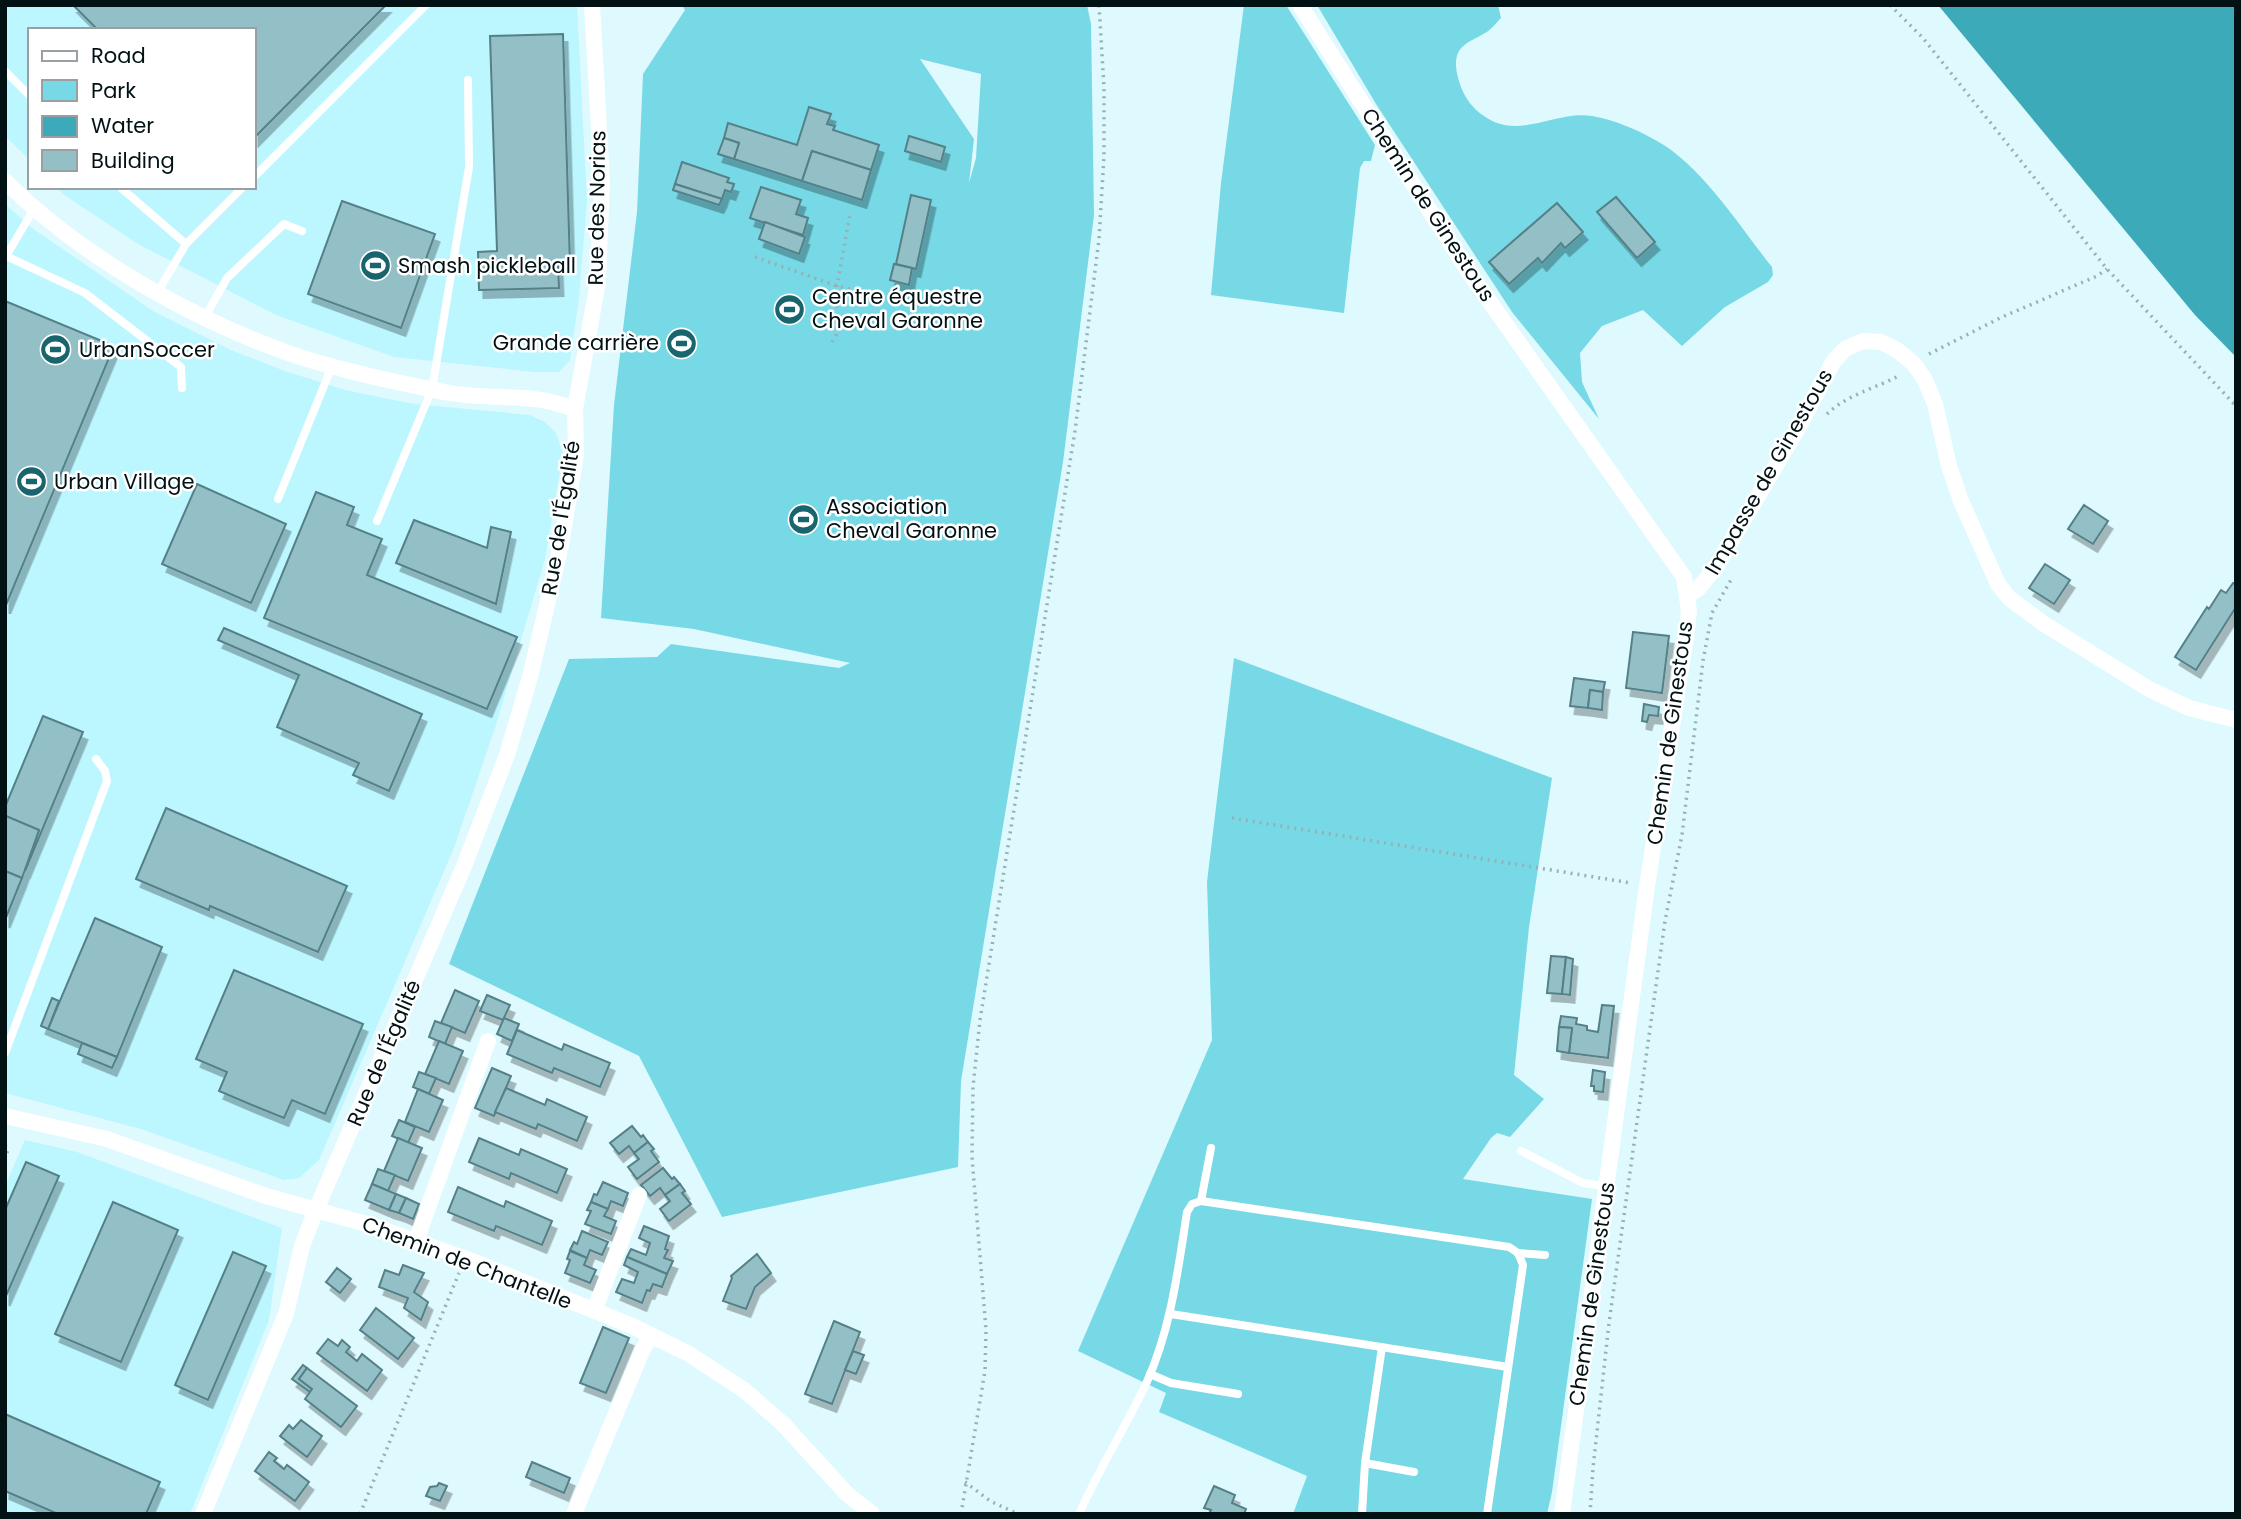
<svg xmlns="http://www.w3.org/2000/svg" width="2241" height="1519" font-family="Poppins,sans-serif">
	<defs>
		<filter id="shadow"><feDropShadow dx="4.5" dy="8" stdDeviation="0" flood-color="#0004"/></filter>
	</defs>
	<rect width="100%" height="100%" fill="#defafe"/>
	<!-- built -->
	<g fill="#bcf6ff">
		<polygon points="5,5 577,5 587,201 579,299 570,360 559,372 535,372 394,357 276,315 138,244 64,195 57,187 254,187 254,30 30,30 30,160 5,136"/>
		<polygon points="5,204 32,228 153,311 233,351 285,371 345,390 414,404 530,415 545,422 556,433 563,454 545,559 496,725 454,848 319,1160 299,1178 284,1180 141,1129 5,1093"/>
		<polygon points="25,1140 77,1152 282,1228 269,1320 190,1514 15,1514 5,1510 5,1186"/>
	</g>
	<!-- green -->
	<g fill="#77d8e6" fill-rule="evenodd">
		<path d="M682 5H1087L1091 24 1094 215 1063 462 961 1081 958 1167 722 1217 639 1056 449 964 569 659 657 657 671 644 839 668 850 663 694 629 601 618 614 405 637 212 643 74 685 10ZM920 59 981 74 976 158 969 183 974 139Z"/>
		<polygon points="1244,5 1286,5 1375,145 1371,161 1364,161 1360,168 1344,313 1211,295 1221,183"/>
		<path d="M1317 5H1498L1501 18C1496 23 1491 30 1485 33 1476 39 1466 41 1459 51 1453 62 1457 76 1461 87 1465 98 1474 110 1484 116 1519 141 1555 110 1592 116 1615 120 1638 130 1657 141 1702 166 1740 227 1772 267L1773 275 1768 282 1725 307 1682 346 1643 310 1602 326 1580 353 1582 382 1599 419 1512 312 1376 104Z"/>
		<polygon points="1234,658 1552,778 1529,927 1514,1075 1544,1099 1510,1137 1497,1133 1491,1138 1463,1179 1592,1199 1552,1492 1547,1514 1293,1514 1307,1476 1159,1412 1166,1393 1078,1351 1212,1040 1207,882"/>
	</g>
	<!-- water -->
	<polygon fill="#3caab9" points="1938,5 2236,5 2236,357 2195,315"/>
	<!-- building -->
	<g fill="#93c0c7" stroke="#548087" stroke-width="2" filter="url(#shadow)">
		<polygon points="73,5 386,5 254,138 254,30 98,30"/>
		<polygon points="563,34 570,265 558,265 559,288 479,290 478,252 497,251 490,36"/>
		<polygon points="809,107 831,114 827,124 835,126 833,130 879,145 871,170 812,151 802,181 734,159 739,143 724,138 728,123 797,145"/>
		<polygon points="909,136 945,147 941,162 905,151"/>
		<polygon points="724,138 739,143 734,159 718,154"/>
		<polygon points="812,151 871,170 862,200 802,181"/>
		<polygon points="682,162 729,178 727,182 734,184 731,192 725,190 722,199 675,184"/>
		<polygon points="675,184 722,199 719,205 673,190"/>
		<polygon points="761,187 801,200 796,214 808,218 803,235 750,218"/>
		<polygon points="911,195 931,200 916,269 896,264"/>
		<polygon points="1616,197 1655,242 1637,258 1597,212"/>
		<polygon points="342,201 435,234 401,328 308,294"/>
		<polygon points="1557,203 1583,232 1565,248 1561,243 1542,263 1538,258 1509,284 1489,262"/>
		<polygon points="765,222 805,237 799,254 759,239"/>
		<polygon points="894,264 912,268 909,285 890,280"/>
		<polygon points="5,301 114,346 6,605 5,605"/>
		<polygon points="197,484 286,524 251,603 162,564"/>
		<polygon points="316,492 354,507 347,525 382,539 367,575 517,637 487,709 264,618"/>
		<polygon points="2084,505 2108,521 2093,544 2068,529"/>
		<polygon points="414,520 487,548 491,527 511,532 496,604 396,563"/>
		<polygon points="2045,564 2070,580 2054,604 2029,588"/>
		<polygon points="2233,583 2236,585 2236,607 2196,670 2175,657 2207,607 2209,609 2221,590 2226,593"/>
		<polygon points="224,628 422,714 389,791 353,775 359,763 277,727 299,675 218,640"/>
		<polygon points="1633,632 1669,636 1662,693 1626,688"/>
		<polygon points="1574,678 1605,682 1603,692 1590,690 1588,708 1570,706"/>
		<polygon points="1590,690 1603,692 1602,710 1588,708"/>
		<polygon points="1644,704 1659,707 1658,716 1649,715 1647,722 1642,721"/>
		<polygon points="43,716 83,732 25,871 39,830 5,816 5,807"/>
		<polygon points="166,808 347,886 318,952 210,906 209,910 136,879"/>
		<polygon points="6,816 39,830 22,878 5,871"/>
		<polygon points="5,871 22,878 5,920"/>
		<polygon points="95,918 162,947 117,1057 48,1029"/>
		<polygon points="1551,956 1566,957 1562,994 1547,993"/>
		<polygon points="1566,957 1573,959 1570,995 1562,994"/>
		<polygon points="234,970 363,1024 325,1114 292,1100 284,1118 252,1105 219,1091 227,1072 196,1059"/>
		<polygon points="455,990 479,1001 465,1033 441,1023"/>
		<polygon points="487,995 510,1005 503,1020 480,1011"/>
		<polygon points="52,998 59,1001 48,1029 41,1026"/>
		<polygon points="1602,1005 1614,1006 1608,1058 1569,1053 1572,1028 1559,1027 1561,1016 1577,1018 1576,1024 1587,1026 1587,1030 1598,1032"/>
		<polygon points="504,1018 519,1024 512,1041 497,1034"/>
		<polygon points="435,1021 452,1027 445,1044 429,1037"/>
		<polygon points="1559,1027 1572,1028 1569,1053 1557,1051"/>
		<polygon points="517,1030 562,1050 564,1044 610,1063 600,1087 554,1068 552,1073 507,1054"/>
		<polygon points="439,1041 463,1051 449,1084 425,1074"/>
		<polygon points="82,1043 117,1057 112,1068 78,1054"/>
		<polygon points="492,1068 511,1076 494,1116 475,1108"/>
		<polygon points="1593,1070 1605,1072 1603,1092 1594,1091 1594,1086 1591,1086"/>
		<polygon points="419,1072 436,1078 429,1094 413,1087"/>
		<polygon points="506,1088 545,1105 547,1099 587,1117 577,1141 538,1124 536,1129 495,1112"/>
		<polygon points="418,1089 443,1100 429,1132 405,1122"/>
		<polygon points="399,1120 415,1127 408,1143 392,1136"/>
		<polygon points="632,1126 641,1137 643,1135 648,1142 634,1153 629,1146 619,1154 610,1143"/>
		<polygon points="398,1138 422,1148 408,1181 384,1171"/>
		<polygon points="479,1138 519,1155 521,1149 567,1169 557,1193 511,1173 509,1179 469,1162"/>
		<polygon points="648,1142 654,1149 651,1151 659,1162 637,1179 628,1167 639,1159 634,1153"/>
		<polygon points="26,1162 59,1176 5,1298 5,1210"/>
		<polygon points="663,1168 672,1179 674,1177 680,1184 665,1195 660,1188 650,1196 641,1185"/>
		<polygon points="378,1169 395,1175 388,1191 372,1184"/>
		<polygon points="603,1182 628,1193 623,1206 611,1201 608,1209 591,1202 594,1194 597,1195"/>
		<polygon points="372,1184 396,1194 389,1210 365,1200"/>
		<polygon points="680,1184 685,1191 682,1193 691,1204 669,1221 660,1209 670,1201 665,1195"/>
		<polygon points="458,1187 504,1207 506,1201 552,1221 542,1245 496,1226 494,1231 448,1212"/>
		<polygon points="396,1194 406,1198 399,1213 389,1210"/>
		<polygon points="406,1198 419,1204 413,1219 399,1213"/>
		<polygon points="113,1202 178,1230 121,1362 55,1334"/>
		<polygon points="591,1202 608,1209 604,1216 616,1221 611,1234 585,1224 591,1211 587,1210"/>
		<polygon points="644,1226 669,1236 665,1249 668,1250 664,1258 673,1261 667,1274 627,1257 631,1249 646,1255 650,1243 639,1238"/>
		<polygon points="582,1231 608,1242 602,1255 590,1250 587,1258 570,1250 574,1242 577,1244"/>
		<polygon points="570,1251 587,1258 584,1265 596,1270 590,1283 565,1273 570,1260 567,1259"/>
		<polygon points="233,1252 266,1266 208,1400 175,1385"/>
		<polygon points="757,1254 771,1273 755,1287 746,1309 723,1301 732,1278 731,1276"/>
		<polygon points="627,1257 667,1274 662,1287 653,1284 650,1291 647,1290 642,1303 616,1292 622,1279 634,1283 638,1272 624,1265"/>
		<polygon points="403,1265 424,1273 414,1292 428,1302 421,1320 404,1308 408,1298 379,1287 385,1270 399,1275"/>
		<polygon points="337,1268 351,1279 340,1293 326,1282"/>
		<polygon points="376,1308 414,1338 398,1359 360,1330"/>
		<polygon points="834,1321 860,1332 832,1404 805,1394"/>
		<polygon points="603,1327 629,1338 606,1393 580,1383"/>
		<polygon points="328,1339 338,1346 342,1340 350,1347 346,1352 357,1361 362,1354 382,1370 367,1391 317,1353"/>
		<polygon points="853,1351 864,1355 856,1374 845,1370"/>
		<polygon points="303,1365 307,1368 299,1379 312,1389 310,1392 292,1379"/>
		<polygon points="307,1368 357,1406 341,1427 305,1399 312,1389 299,1379"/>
		<polygon points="5,1414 160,1482 146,1514 58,1514 5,1491"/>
		<polygon points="301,1420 322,1436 307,1457 280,1436 289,1425 293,1429"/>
		<polygon points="269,1452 277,1458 274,1461 284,1469 287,1465 309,1482 295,1501 255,1471"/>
		<polygon points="532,1462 570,1478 564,1493 526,1477"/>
		<polygon points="439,1483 447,1486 440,1501 426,1496 430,1487 437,1486"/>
		<polygon points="1214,1486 1235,1495 1232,1503 1246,1509 1244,1514 1209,1514 1211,1510 1204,1508"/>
	</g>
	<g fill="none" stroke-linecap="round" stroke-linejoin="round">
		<!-- path -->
		<g stroke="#97b0b3" stroke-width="3.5" stroke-dasharray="2 5" stroke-linecap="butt">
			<polyline points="1890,5 1923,38 2107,269 2236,406"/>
			<polyline points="755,257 837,286 888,299"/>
			<polyline points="832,342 836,335 837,286 850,214"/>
			<polyline points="1929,354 2000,318 2097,276 2107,269"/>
			<path d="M1827 414C1846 395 1877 388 1900 375"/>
			<polyline points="1232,818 1631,883"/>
			<polyline points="5,1145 8,1150 5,1158"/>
			<polyline points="965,1482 990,1501 1018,1514"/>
			<polyline points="360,1514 459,1273"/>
			<polyline points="961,1514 985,1371 986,1330 972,1157 973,1087 980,1020 1075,431 1099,239 1104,156 1104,87 1099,5"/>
			<polyline points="1590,1514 1593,1468 1609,1323 1665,921 1682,835 1703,661 1712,613 1732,578"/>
		</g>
		<!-- service -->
		<g stroke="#fff" stroke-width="8">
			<polyline points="5,71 30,96"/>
			<polyline points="254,177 426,5"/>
			<polyline points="120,187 186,244"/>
			<polyline points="34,209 6,256 85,293 181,367 182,388"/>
			<polyline points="157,293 186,244 243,187"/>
			<polyline points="205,317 227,278 284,224 302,231"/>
			<polyline points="278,499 332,366"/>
			<polyline points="377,521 432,389 469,167 468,80"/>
			<polyline points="5,1053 107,781 105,771 96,759"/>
			<polyline points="1521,1151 1583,1183 1606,1186"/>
			<polyline points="1201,1201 1211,1148"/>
			<polyline points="1518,1253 1545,1255"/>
			<polyline points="1171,1314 1508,1367"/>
			<polyline points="1150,1374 1171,1383 1238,1394"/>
			<polyline points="1365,1463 1414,1472"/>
			<path d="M1079 1514C1099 1469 1125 1428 1146 1384 1171 1329 1178 1270 1187 1212L1192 1204 1201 1201 1509 1247 1518 1253 1523 1265 1487 1514"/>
			<polyline points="1362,1514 1365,1463 1382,1347"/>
		</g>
		<!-- minor -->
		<g stroke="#fff" stroke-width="16">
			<polyline points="1300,5 1468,271 1684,577 1689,611 1686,637 1647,886 1562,1514"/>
			<path d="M5 181C81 257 198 323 300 357 347 372 396 382 444 392 474 398 504 396 534 399 548 400 562 405 575 409L576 455 560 550 530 677 507 755 464 866 316 1210 302 1246 286 1314 203 1514"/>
			<polyline points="575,409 598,282 602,181 592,5"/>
			<polyline points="1687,596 1698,589 1716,567 1801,423 1833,362 1845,349 1863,341 1881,342 1897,350 1914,364 1925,380 1935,404 1949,466 1961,501 1998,584 2009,598 2044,624 2149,689 2189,708 2236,720"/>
			<polyline points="5,1116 107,1139 266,1196 370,1225 472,1261 632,1326 689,1354 744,1390 783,1424 847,1494 872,1514"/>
			<polyline points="416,1241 488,1041"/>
			<polyline points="594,1311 639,1195"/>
			<polyline points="574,1514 642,1351 651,1335"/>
		</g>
	</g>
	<!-- icons -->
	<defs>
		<symbol id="stadium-disc" viewBox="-11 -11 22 22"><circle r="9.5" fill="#18656e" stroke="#fff"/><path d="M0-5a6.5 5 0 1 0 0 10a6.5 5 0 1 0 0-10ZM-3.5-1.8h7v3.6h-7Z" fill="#fff"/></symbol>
	</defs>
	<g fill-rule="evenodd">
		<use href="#stadium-disc" x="358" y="248" width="35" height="35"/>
		<use href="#stadium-disc" x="772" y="292" width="35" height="35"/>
		<use href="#stadium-disc" x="664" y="326" width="35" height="35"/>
		<use href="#stadium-disc" x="38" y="332" width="35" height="35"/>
		<use href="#stadium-disc" x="14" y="464" width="35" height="35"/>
		<use href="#stadium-disc" x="786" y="502" width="35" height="35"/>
	</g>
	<g text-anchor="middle" stroke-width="5" stroke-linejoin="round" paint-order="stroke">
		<!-- street labels -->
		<g font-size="21" fill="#021214" stroke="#fff">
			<text transform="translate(1428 205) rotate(57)" y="7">Chemin de Ginestous</text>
			<text transform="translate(597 208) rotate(-89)" y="7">Rue des Norias</text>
			<text transform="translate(1769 472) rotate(-60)" y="7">Impasse de Ginestous</text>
			<text transform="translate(561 518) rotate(-81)" y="7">Rue de l'Égalité</text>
			<text transform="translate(1670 733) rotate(-82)" y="7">Chemin de Ginestous</text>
			<text transform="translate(384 1053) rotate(-67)" y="7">Rue de l'Égalité</text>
			<text transform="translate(467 1263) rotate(21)" y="7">Chemin de Chantelle</text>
			<text transform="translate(1592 1294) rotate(-82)" y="7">Chemin de Ginestous</text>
		</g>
		<!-- poi labels -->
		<g font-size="21" fill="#021214" stroke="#fff" text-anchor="start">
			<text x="398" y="273">Smash pickleball</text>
			<text x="812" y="304">Centre équestre<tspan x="812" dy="24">Cheval Garonne</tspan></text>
			<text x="659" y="350" text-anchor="end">Grande carrière</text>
			<text x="79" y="357">UrbanSoccer</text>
			<text x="54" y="489">Urban Village</text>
			<text x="826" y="514">Association<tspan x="826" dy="24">Cheval Garonne</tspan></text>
		</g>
	</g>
	<!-- border -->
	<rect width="2241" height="1519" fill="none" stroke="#021214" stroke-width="14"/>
	<!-- legend -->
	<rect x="28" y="28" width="228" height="161" fill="#ffffff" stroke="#9aa0a1" stroke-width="2"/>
	<rect x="42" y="51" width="35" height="10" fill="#ffffff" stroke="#9aa0a1" stroke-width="2"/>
	<text x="91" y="63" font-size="21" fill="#021214">Road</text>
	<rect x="42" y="80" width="35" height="21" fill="#77d8e6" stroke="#9aa0a1" stroke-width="2"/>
	<text x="91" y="98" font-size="21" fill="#021214">Park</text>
	<rect x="42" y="116" width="35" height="21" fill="#3caab9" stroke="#9aa0a1" stroke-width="2"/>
	<text x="91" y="133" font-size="21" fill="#021214">Water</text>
	<rect x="42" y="150" width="35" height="21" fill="#93c0c7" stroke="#9aa0a1" stroke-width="2"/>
	<text x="91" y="168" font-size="21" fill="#021214">Building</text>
</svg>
